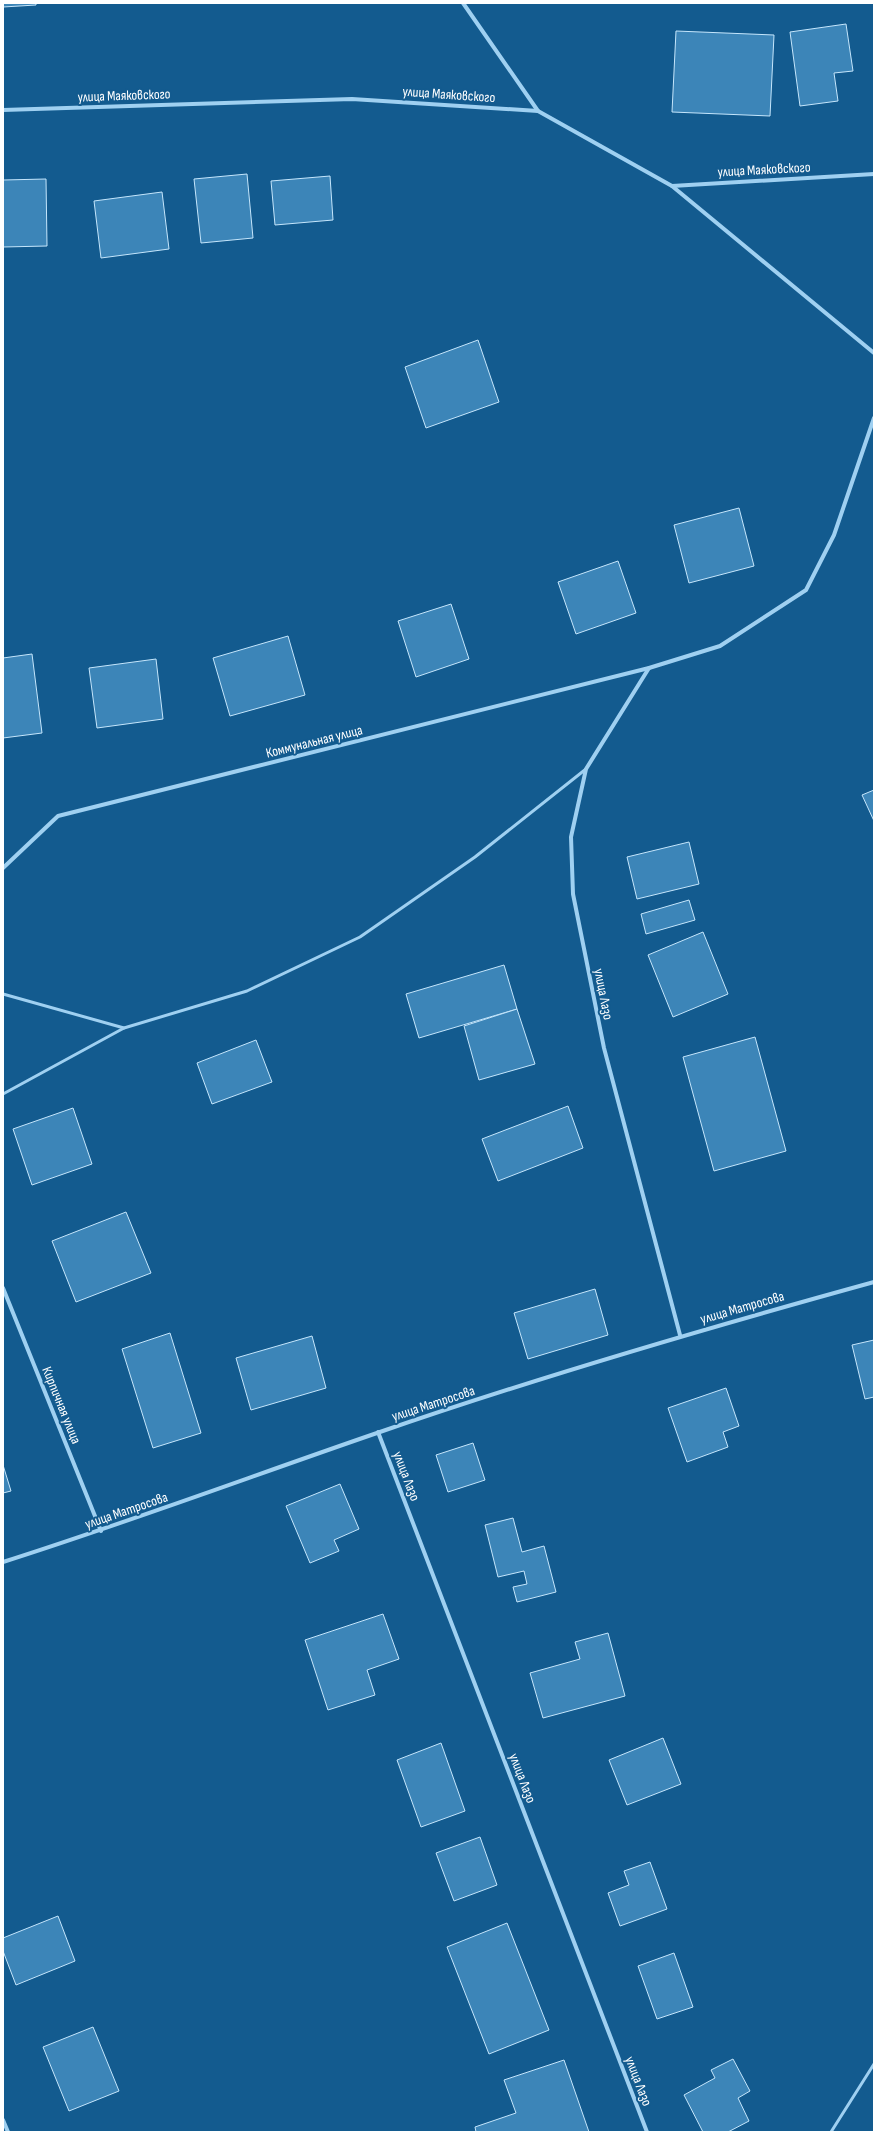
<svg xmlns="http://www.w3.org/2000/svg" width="877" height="2135" font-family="'Sofia Sans Condensed',sans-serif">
	<rect width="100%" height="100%" fill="#135b8f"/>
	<!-- building -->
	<g fill="#3c85b8" stroke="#c5e6fc">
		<polygon points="3,3 36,3 36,5 3,7"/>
		<polygon points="846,24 853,71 834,73 838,101 800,106 790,32"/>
		<polygon points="676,31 774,35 770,116 672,112"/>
		<polygon points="247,174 253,238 201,243 194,179"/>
		<polygon points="330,176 333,220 275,225 271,181"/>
		<polygon points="46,179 47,246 3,247 3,180"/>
		<polygon points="162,192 169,249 101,258 94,201"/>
		<polygon points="478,340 499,402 426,428 405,367"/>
		<polygon points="739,508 754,566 689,583 674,525"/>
		<polygon points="618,561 636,613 576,634 558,582"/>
		<polygon points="451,604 469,659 416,677 398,621"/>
		<polygon points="288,636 305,695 230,716 213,658"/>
		<polygon points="32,654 42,733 3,738 3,658"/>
		<polygon points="156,659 163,719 97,728 89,668"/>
		<polygon points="874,790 874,821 862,795"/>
		<polygon points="689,842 699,884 637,899 627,857"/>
		<polygon points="689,900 695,920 646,934 641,914"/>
		<polygon points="703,932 728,994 673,1017 648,955"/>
		<polygon points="504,965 517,1009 419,1038 406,994"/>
		<polygon points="517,1009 535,1064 479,1080 464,1026"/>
		<polygon points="755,1037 786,1151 714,1171 683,1057"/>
		<polygon points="256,1040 272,1082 212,1104 197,1063"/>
		<polygon points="568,1106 583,1148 498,1181 482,1139"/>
		<polygon points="73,1108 92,1164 32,1185 13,1129"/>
		<polygon points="126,1212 151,1273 76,1302 52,1241"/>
		<polygon points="595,1289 608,1335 528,1359 514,1313"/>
		<polygon points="170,1333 201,1433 153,1448 122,1349"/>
		<polygon points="312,1336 326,1388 251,1410 236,1358"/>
		<polygon points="874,1340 874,1397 865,1399 852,1345"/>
		<polygon points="726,1388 739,1426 723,1432 728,1447 687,1462 668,1408"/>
		<polygon points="473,1443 485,1480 448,1492 436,1455"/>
		<polygon points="3,1465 11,1491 3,1493"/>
		<polygon points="340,1484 359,1529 334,1540 339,1551 310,1563 286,1506"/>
		<polygon points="513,1518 522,1552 544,1546 556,1592 517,1602 513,1587 527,1584 524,1571 498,1577 485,1525"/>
		<polygon points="383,1614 399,1659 367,1670 375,1695 328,1710 305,1640"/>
		<polygon points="608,1633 625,1696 543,1718 530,1673 580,1659 575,1642"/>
		<polygon points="663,1738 681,1784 627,1805 609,1760"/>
		<polygon points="441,1743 465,1811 421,1827 397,1760"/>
		<polygon points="480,1837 497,1885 454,1901 436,1853"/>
		<polygon points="650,1862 667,1909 620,1926 608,1893 629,1885 624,1871"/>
		<polygon points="58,1916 75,1961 16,1985 3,1951 3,1938"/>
		<polygon points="507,1923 549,2030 489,2054 447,1947"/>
		<polygon points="674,1953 693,2007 657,2019 638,1966"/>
		<polygon points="93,2027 119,2091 69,2111 43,2047"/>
		<polygon points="733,2059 750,2091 738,2098 749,2121 728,2132 703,2132 684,2095 715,2078 711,2070"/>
		<polygon points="564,2060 589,2132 476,2132 475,2127 516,2113 504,2080"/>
	</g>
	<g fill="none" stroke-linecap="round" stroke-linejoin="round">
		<!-- service -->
		<g stroke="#9fd0f1" stroke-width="3">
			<polyline points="3,994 124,1028 247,991 360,937 475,857 586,769"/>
			<polyline points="3,1094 124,1028"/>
			<polyline points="831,2132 874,2064"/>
		</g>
		<!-- minor -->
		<g stroke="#9fd0f1" stroke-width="4">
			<polyline points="463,3 538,111"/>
			<polyline points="3,110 352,99 538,111 672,186 874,174"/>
			<polyline points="672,186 874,353"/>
			<polyline points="649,668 586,769 571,837 573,894 604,1048 680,1335"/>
			<polyline points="3,868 58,816 649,668 720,646 806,590 834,535 874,418"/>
			<polyline points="3,1288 101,1531"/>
			<polyline points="378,1432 647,2132"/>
			<path d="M3 1562C129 1522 252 1476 377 1433 541 1376 707 1328 874 1282"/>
			<polyline points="3,2120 8,2132"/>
		</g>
	</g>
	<g text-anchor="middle" stroke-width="4" stroke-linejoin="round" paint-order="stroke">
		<!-- street labels -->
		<g font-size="14" fill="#fff" stroke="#135b8f">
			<text transform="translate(449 94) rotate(4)" y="5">улица Маяковского</text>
			<text transform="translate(124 95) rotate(-2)" y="5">улица Маяковского</text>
			<text transform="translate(764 169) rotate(-3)" y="5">улица Маяковского</text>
			<text transform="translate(314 741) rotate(-14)" y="5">Коммунальная улица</text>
			<text transform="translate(604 994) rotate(79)" y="5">улица Лазо</text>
			<text transform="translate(742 1307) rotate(-16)" y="5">улица Матросова</text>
			<text transform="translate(433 1403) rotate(-18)" y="5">улица Матросова</text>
			<text transform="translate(62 1405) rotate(68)" y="5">Кирпичная улица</text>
			<text transform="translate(407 1476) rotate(69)" y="5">улица Лазо</text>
			<text transform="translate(126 1510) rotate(-19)" y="5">улица Матросова</text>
			<text transform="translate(523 1778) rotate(69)" y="5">улица Лазо</text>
			<text transform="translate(639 2081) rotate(69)" y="5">улица Лазо</text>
		</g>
	</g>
	<!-- border -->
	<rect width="877" height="2135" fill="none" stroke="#ffffff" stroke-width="8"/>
</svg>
